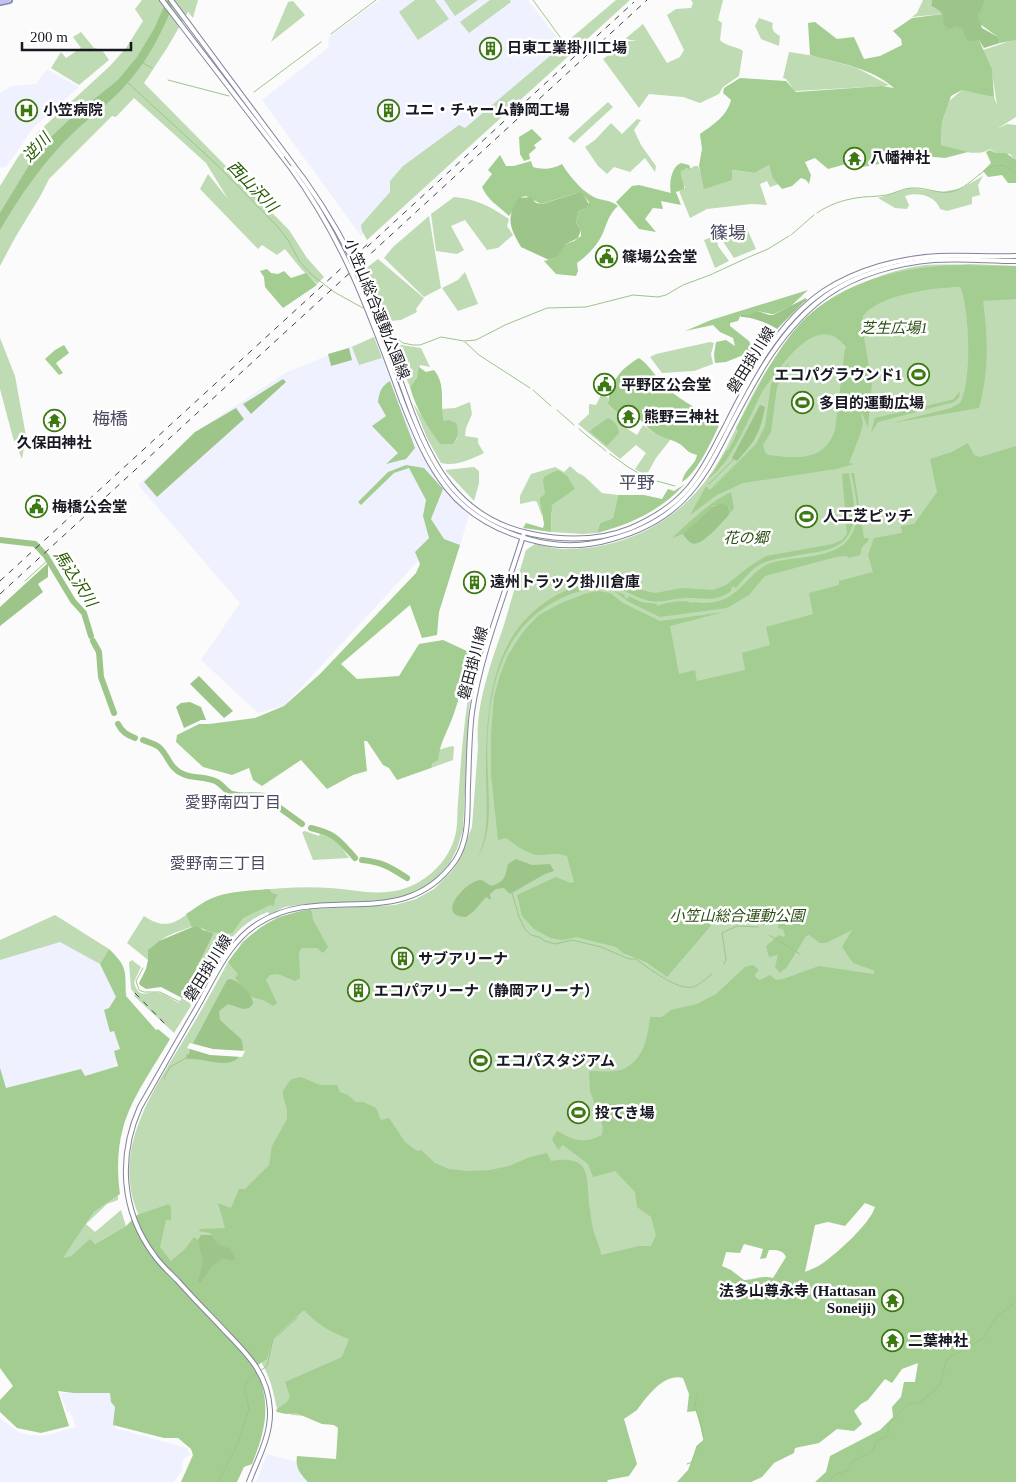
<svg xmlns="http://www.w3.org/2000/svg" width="1016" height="1482" font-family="'Times New Roman','Noto Sans JP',serif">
	<rect width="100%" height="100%" fill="#fbfbfb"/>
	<!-- built -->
	<g fill="#f0f1ff">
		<polygon points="379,0 528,0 566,49 361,236 262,100 328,48 329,37"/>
		<polygon points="47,69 79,87 34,127 6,167 0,168 0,93 11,86 36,84"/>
		<polygon points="374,337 417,448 447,494 469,515 458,553 415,552 419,560 284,706 258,713 201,660 240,603 138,485 195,432 287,372"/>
		<polygon points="57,916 115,954 137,1029 104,1081 30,1108 0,1088 0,941"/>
		<polygon points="60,1393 111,1393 115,1407 115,1428 187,1448 190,1455 183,1459 182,1470 174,1482 0,1482 0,1418 18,1432 31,1435 41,1436 51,1434 76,1427 70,1411 67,1412"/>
		<polygon points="267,1454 301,1463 303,1470 301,1476 320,1482 256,1482"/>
	</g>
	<!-- green -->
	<g fill="#bfdbb3">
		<polygon points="142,0 198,0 193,18 188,12 167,48 144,83 289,230 307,258 324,277 317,284 302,270 285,249 277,255 262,245 258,249 200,189 208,174 228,199 206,163 134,98 116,117 112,116 49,179 41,195 16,236 0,266 0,186 18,157 38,132 110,66 126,48 143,21 135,9"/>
		<polygon points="415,0 435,0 449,19 418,40 399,12"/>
		<polygon points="444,0 478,0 455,16"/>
		<polygon points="490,0 510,0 511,2 469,33 460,22"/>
		<polygon points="616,0 630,0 367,240 362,231 361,225 390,192 390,181 403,166 459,125 465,128"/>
		<path d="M691 0H723L718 20 722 23 720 40C725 46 736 46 743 51L739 76 723 87 719 94 700 103 683 97 649 94 639 108 603 59 629 41H637L625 39 643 24 667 63 680 57 684 50 667 15 676 9 691 8 693 3Z"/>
		<polygon points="923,0 932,0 931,6 942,12 942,14 912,17 917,13"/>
		<polygon points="293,1 305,15 271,42 288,2"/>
		<path d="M759 18 773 23C771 29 774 33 780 36L779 46 761 39 755 26Z"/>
		<polygon points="81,32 94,48 102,50 109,60 79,85 51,68 61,52 66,58 81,48 73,37"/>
		<path d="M1016 39V117L997 129 1007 124 1016 125V161L1010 154 995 153 990 149C977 158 955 149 941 145L942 122 949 101 962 90 980 92 994 97 997 105 991 67 983 50Z"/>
		<polygon points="789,52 815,56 857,68 889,85 885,86 795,91 786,79 783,78"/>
		<polygon points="608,102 613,107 574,143 568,138"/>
		<polygon points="637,119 641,120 634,130 641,145 656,166 655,172 645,158 630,172 614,167 607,174 598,166 585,147 595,140 611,123 622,134"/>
		<polygon points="769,165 772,177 779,184 770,187 767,181 760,184 767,205 751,204 707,209 690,218 679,191 685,188 681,177 681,170 687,168 690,169 694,166 698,166 706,187 731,170 755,173"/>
		<path d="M983 176 978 185 980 195 972 197V204L947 211 940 209C935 195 917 192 905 196L909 205 907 209 895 208 878 198 910 188 942 192 962 188Z"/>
		<path d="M454 197C477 199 491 207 509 219L507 226 513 235 498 248 487 250 465 220 451 226 464 250 457 254 436 251 431 214Z"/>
		<polygon points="429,216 441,288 424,297 384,258 393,247"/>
		<polygon points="745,224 756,249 734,258 722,240 726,228 730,229"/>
		<polygon points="715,236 717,237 718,246 729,261 715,268 704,240"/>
		<polygon points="378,259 424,298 416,309 417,312 401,320 390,321 364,270"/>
		<path d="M970 264 1016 266V1152L947 1164 727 1250 721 1267 336 1418 292 1415 277 1409C272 1384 269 1374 255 1352 233 1328 211 1304 188 1280 177 1268 165 1256 155 1243 104 1174 138 1114 177 1051 195 1022 212 992 228 962L230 963 242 942 260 928 278 917 314 909 395 905 416 899 434 889 451 872 458 862 472 827 478 747C475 706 490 666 503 628 511 602 518 576 526 550L535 544C546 546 558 550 569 549 634 548 689 514 720 459 740 424 754 384 779 353 788 341 801 331 812 321 820 313 829 301 839 295 865 280 895 269 925 265 939 264 955 265 970 264Z"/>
		<polygon points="465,272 478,304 458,311 442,288 458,280"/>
		<polygon points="374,337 382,358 359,365 352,347"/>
		<polygon points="389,337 401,345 421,348 430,367 420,365 418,375 410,387"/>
		<polygon points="0,338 15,376 26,436 22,459 13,438 0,389"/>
		<polygon points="710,342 714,343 711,354 713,364 694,371 662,373 650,357 656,354"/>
		<polygon points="600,392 608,398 608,404 621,416 621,421 626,428 637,435 643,425 654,433 671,439 656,458 646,476 635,469 646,453 636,445 620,459 578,424 589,414 589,404 596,405 600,397"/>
		<path d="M470 402 472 414 466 428 465 436 478 438V443L484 453C471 459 456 467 441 463L427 438 413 403 440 443 453 444 457 439 458 430 444 421 441 409 455 408Z"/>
		<polygon points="570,466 578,473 584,476 602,493 618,495 613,518 600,523 597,533 583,534 551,532 552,512 542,508 542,516 537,502 534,501 520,504 520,496 531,474 555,467 564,472"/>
		<polygon points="474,467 479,471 479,483 474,501 445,470"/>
		<path d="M482 638H484L469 707 463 830 457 849 449 864 434 881 425 887 407 896 390 900 305 904 285 907 269 914 268 912C233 925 218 957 201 988L193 989 188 996 191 1006 174 1033 134 996 135 994 131 989 129 962 132 960 141 967 134 982C139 1002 149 989 160 993 167 995 173 1000 179 1003L214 933 197 925C179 932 151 937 148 960L127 943 144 916C173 936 183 913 207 901 221 894 236 892 251 891 277 888 304 886 330 888 349 889 368 894 387 892 419 890 450 864 456 832 458 822 457 811 458 802 460 778 461 754 464 730 467 699 473 668 482 638Z"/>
		<polygon points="452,746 454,747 453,760 431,768 431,765 436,761 438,750"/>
		<path d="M305 831 319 836 320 834C335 838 341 846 349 858L313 860 302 832Z"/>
		<polygon points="55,915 109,949 100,964 60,942 0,960 0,940"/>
		<polygon points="118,1195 118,1200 107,1204 86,1224 95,1232 121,1210 126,1226 95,1244 90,1240 71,1256 62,1259 94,1212"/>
	</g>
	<!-- forest -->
	<g fill="#a4cd91" fill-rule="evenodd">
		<polygon points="985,0 1016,0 1016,40 1000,43 998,37 977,22 979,11"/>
		<path d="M943 14 979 40 992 69 994 97 962 90 951 96 942 122 941 145 968 152 945 158 914 155 898 157 883 151 885 163 851 169 846 164 828 169 815 158 805 162 811 175 809 184 806 180 801 178 792 186 782 189 772 177 769 165 755 173 732 170V180L704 189 699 166 702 149 700 134C713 125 727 116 731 100L723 93 724 88 740 78 786 81 796 92 882 86 894 88C872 68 838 63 810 55L808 23 815 22 837 39 854 37 864 59 880 56 902 45 901 39 893 31 912 18Z"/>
		<polygon points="532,129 542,139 534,145 536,148 529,154 530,159 524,161 520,154 519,137"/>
		<polygon points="990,150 995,153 1006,153 1016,160 1016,183 1008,183 1002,175 988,177 983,171 991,163 986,152"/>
		<path d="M500 155 506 166H514L531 161 533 167C542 170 554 169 562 164 568 174 581 190 592 196 599 201 610 199 618 206 609 214 607 223 603 233 597 246 588 255 577 263L578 271 576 276 556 274 544 261C559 258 558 253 566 244L574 241 581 236V230L576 222 579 211 587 208 589 202 582 194 577 193 541 204 526 196 522 197 509 216C499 206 488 201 482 187L492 174 488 170Z"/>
		<path d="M681 163 689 165 691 170 687 168 681 171C680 178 685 182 684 189L676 192 681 205 661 201 663 209 653 208 645 219 656 232 639 229 616 202 632 186 639 185 671 193C669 184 671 167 681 163Z"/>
		<path d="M956 265 1016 266V299L983 301C988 337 989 372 979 408L892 423 951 408 960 403C972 383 970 308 960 287 935 287 878 295 863 316L862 327 872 383 868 428 862 413 861 415 863 423 860 435 849 463 854 464 836 469 743 483 717 495 690 515 706 486 710 490 756 444 765 426 771 384 790 361 777 387 771 432 763 445 765 452 768 455C795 458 824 463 835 430L845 348 846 350V347C817 308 780 368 763 390 750 415 731 466 707 479L714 471 726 451 729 449 738 431 736 428C754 396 769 362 792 333 831 284 896 267 956 265Z"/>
		<polygon points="267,269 271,273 278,274 284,271 291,278 306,273 317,285 283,308 265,287 264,277 260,271"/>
		<polygon points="808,290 791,306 774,314 771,314 758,311 753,315 741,315 738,321 730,323 730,326 749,341 753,351 726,362 715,363 714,354 716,342 726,340 735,346 733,338 720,332 713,325 685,331 711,320"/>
		<polygon points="64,345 69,353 56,363 63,373 59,375 45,359 55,350"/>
		<path d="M639 358C651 366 657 380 668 389 684 403 703 411 720 423 713 439 696 475 682 482 685 468 695 466 697 455 685 452 686 447 678 443 670 439 660 437 653 432 643 425 638 414 626 411L621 416 608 404C610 382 620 369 639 358Z"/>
		<path d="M419 367 426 372 434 370C447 386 439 402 444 421L449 420 456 423C459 431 459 437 453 444H440C427 426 416 409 410 387L417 377Z"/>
		<path d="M390 381 415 448 406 459 386 464 398 453 372 426 386 416 378 402C379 393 381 386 390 381Z"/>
		<polygon points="960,391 959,397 954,402 878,422 871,433 875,418 947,401 954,399"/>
		<path d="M608 418C615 421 618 426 619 433L607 446 590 432 592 429Z"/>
		<path d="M968 443 974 455 980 457 1016 446V1482H815L826 1472 830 1456 880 1430 893 1417 892 1407 901 1397 904 1382H915L918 1363 902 1369 892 1383 885 1379 868 1400 861 1404 854 1411 862 1424 854 1431 837 1429 819 1443 795 1448 794 1453 774 1463 762 1477 751 1482H677L688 1470 697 1446 704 1440 696 1411 687 1412 689 1394 683 1378C663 1373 647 1397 637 1410 633 1413 628 1416 624 1419L637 1464 629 1476 608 1480 607 1482H308C300 1474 295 1467 297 1456L336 1459 338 1428 334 1425 322 1424 296 1413 286 1414 277 1412 276 1410 287 1402 290 1397 285 1382 342 1357 349 1339C330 1332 317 1324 304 1310L273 1338 267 1359 255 1367C272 1402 266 1430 252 1464L244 1467 237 1482H181L193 1455 191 1449 178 1438H164L113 1425 115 1407 111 1402 110 1393H74L58 1391 69 1426 41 1433 17 1428 0 1412V1400L13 1386 0 1368V1068L6 1088 81 1069 85 1076 118 1066 114 1051 120 1049 114 1031 110 1032 104 1010 109 1008 116 997 100 964 109 949C128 967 125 971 126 996L156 1030 158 1029 170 1039C154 1067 132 1096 123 1128 117 1150 117 1172 120 1194L94 1212 63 1258 71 1256 90 1239 95 1244 126 1226 137 1215 169 1204 171 1207V1220H166L160 1247 171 1261 185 1249 194 1237 198 1240C200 1246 204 1254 203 1261 202 1271 199 1271 201 1283L212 1267 222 1259 236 1261 216 1243 210 1233 199 1231 200 1229 225 1228 218 1203 231 1208 239 1189H245L269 1165 272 1146 287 1119V1110L283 1095V1091L288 1083 292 1079 301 1077 320 1085H337L340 1092 348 1095 356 1102H363L376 1108 381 1120 389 1118 405 1142 417 1151 421 1150 435 1163 449 1169 468 1171 490 1170 509 1166 530 1157 547 1153 551 1161C595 1154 585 1180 590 1210 591 1217 592 1226 594 1233 597 1241 600 1247 601 1255L639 1246H651L656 1235 651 1217 637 1207 635 1192 615 1171 593 1177 588 1164 563 1145 558 1150 552 1139 557 1131C575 1141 583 1144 602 1135L603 1127 590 1091 589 1071C598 1071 608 1072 617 1071 643 1065 648 1038 650 1017H662L671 1010 697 1004 716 994 745 967 753 965 759 970 755 974 756 978 760 980 770 975 776 980 783 979 819 966 873 974 875 971 853 963 842 947 852 930 826 943H820L809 935 806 936 787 967 780 973 775 967 778 955 769 957 766 946 779 935 783 937 785 936 783 929 778 928 780 915H762L736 910 714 922 667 977 646 962 623 953 616 947 576 937 562 940 551 938 543 934 534 929 522 916 517 895 556 877 571 883 574 882 567 856C557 852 549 855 539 855 527 854 516 845 506 838L498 840 491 774V735L494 697 500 675 508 655 523 632 530 624 539 615 561 603 587 593 598 591 610 593 623 603 660 621 724 612 670 626 679 674 695 670 697 681 745 670 742 653 770 645 766 627 813 614 809 593 839 585V581L873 572 868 555 874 538 902 533 901 526 914 524 937 492 930 459 952 452ZM865 1203 875 1207C870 1224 837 1253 823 1263 818 1267 811 1269 805 1272L815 1225 828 1222 845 1226ZM744 1244 763 1249 760 1259 766 1258 769 1250C777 1250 783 1250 786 1257L773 1278C761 1275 756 1280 744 1280L731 1270 722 1266 726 1252 740 1253Z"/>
		<path d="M406 465 424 468 443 489 431 519 444 539 460 545 439 612 437 635 422 638 410 605 341 664 357 679 399 676 419 644 443 640 469 652C465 673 461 695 453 716 447 733 440 742 438 760L432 764 431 768 397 780 389 768 383 765 367 741H364L367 771 353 775 327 789 301 760 262 786 253 780 249 768 232 775 203 767 176 742 177 735 199 724H209L255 718 284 706 320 674 416 573 420 564 415 552 429 538 423 516 426 500 409 468 394 473 361 505 358 502 388 472Z"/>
		<polygon points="558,470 567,476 575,489 552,505 551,532 523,528 526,523 543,528 544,524 540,501 540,498 545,494 543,480 545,476"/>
		<path d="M849 473C853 499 864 535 832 548 820 553 806 553 794 556 783 558 771 559 761 564 751 569 743 580 736 588L733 586 731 589V591C717 602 704 598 687 598 675 598 662 603 650 601 639 599 631 593 621 590 598 582 569 593 549 605 491 640 485 715 488 778 489 806 492 834 477 859 489 835 487 807 486 780 486 706 489 625 567 590 583 583 599 584 615 579V584L655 593 682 588 713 590 726 585 750 566 766 556 833 544 842 540 847 534 842 474Z"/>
		<path d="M851 473H854L864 538H868L869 540 862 547 860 555 848 558 847 556 836 557 765 576 749 595 727 608 660 617 629 602 614 591 625 595 624 597 627 599 629 596 641 602 657 604V606C665 603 685 599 692 603L693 602C721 606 732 597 750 578 755 573 761 567 768 564 792 555 835 561 850 537 863 517 855 494 851 473Z"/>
		<path d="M685 484C660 511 631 524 597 533L600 523 613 518 618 495H644L662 499 668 489 674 491Z"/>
		<path d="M731 492 734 508 728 516 730 512 729 507 714 505 683 534 672 538C691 521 708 503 731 492Z"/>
		<path d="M269 889 272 893 278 895 275 899 274 906 270 905 243 918 232 933C219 933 207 934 197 925L192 927 186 914C193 910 199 905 206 901 225 891 249 891 269 889Z"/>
		<path d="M311 909 313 920 328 947 323 953 317 948H302L299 952 300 978 295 981 278 974 270 975 266 980 277 1003 273 1006 263 1000 252 997 235 978 238 974 228 962C251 929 272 916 311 909Z"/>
	</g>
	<!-- water -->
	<g fill="#9dc58a">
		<path d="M167 0H175C164 28 150 57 130 80 114 100 92 115 74 132 44 161 21 194 0 230V213L31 162 50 138 72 117 118 80 137 57 154 29Z"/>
		<path d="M932 0H985L978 16 982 28 998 37 1000 43 984 48 979 40 970 41 966 39 963 29 955 26 949 29 943 24C945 13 941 11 931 6Z"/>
		<path d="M577 193H582L589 204 587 208 579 211 576 222 581 230 578 238 566 244 558 256 549 260 521 247C510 228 505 218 519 198L531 197 536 203 542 204Z"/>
		<path d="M806 298 807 300 803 303 777 329C768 323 752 317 741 317V315H749L758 311 769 315H773Z"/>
		<polygon points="349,348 352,360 331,366 328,354"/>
		<polygon points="283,379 286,382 251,414 243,404"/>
		<path d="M760 405 765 407C760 434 755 441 737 461L732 458Z"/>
		<polygon points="236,408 244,419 157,497 144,482 195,432"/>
		<path d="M720 504C727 504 732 509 728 516 721 523 701 548 691 543 688 541 685 537 683 534L712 507Z"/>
		<polygon points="48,563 48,577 38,584 43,592 0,626 0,607"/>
		<polygon points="199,676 233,711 224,718 190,684"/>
		<polygon points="190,702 201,707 206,720 201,720 184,728 176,707 181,703"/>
		<path d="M516 859 532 865 550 864 554 871 545 874 510 894 504 888 496 889 490 894 491 900 486 897 474 911 466 917C433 917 468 878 482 880L491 886C505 882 505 877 508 864Z"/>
		<polygon points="197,925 203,930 214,933 182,998 161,987 146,989 140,985 139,983 146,969 148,960 148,950 152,947 159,941"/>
		<path d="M230 979C240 981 253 994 253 1004L249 1008 243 1009 228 1004 219 1011 220 1020 241 1039C243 1044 244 1049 241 1054 231 1072 203 1057 187 1059L186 1055 189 1054 190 1049 227 980Z"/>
		<path d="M201 1235H211C217 1244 220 1247 230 1248L236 1261 222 1259 212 1267 201 1283 198 1281 203 1261 198 1240Z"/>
	</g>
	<!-- pier -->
	<polygon fill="#fbfbfb" points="190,1043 213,1049 245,1051 242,1057 210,1055 187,1048"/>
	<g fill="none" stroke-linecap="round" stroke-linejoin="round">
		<!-- stream -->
		<g stroke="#9dc58a" stroke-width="1">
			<polyline points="533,0 560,37 574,49"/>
			<polyline points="331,34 376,0"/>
			<polyline points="143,63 152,68"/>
			<polyline points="168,80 229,96"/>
			<polyline points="127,82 214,162 277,226 288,240 300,262 311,274 334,292 363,308"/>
			<polyline points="254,92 321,42"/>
			<path d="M817 213C828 205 843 200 856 198 866 196 877 197 887 195 895 193 904 188 912 188 925 187 938 194 950 192 976 188 989 149 1016 173"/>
			<polyline points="791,235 814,215"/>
			<polyline points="388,332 403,343 413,345 420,345 441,337 464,341 476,340 505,325 547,308 586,307 633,295 658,297 666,295 683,285 710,275 749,257 768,249 789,236"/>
			<polyline points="465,342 479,355 530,388"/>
			<polyline points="533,390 551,406"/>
			<polyline points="557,410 574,425"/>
			<polyline points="579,429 606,451"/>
			<polyline points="610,454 628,467 649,479"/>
			<polyline points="653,480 675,486"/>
			<polyline points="708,483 709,484 734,459"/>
			<polyline points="25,581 48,560 46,556"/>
			<path d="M512 893 519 917 525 929 531 935 539 937 545 941 555 944 572 940 601 947 629 959H636C648 968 679 991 692 987 699 986 706 978 712 974"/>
			<polyline points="769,935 800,954"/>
			<polyline points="724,964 726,959 722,933 737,926 758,927"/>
			<polyline points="143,968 136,981 139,990 144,992 160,992 180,1002"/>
			<polyline points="165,1079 164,1078 170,1067 188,1057"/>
			<path d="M687 1464 692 1462 697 1446 704 1440C702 1434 702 1429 701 1424 697 1411 693 1409 697 1395"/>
			<polyline points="218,1482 238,1443 242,1431 249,1409 245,1390 247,1380 267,1366 273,1339 297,1318"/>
			<polyline points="829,1482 835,1475 848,1470 852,1462 873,1451 876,1441 888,1436 888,1425 908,1404 920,1402 934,1391 940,1384 947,1359 972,1345 984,1337 997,1316 1015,1303"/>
		</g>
		<!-- river -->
		<g stroke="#9dc58a" stroke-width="6">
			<polyline points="0,540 35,544 46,556 73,601 84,613 91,636"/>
			<polyline points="93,641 99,652 101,677 114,713"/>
			<path d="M118 724C122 732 127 735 135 738"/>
			<path d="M143 740C148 742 157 744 160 748 169 757 170 769 183 774 194 779 207 776 217 782 223 785 226 792 232 794 249 799 260 789 276 803"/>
			<polyline points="280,808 302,824"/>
			<path d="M311 828C336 834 339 840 355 858"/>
			<path d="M362 860C382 862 390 867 407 878"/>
		</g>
		<defs>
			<g id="secondary">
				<polyline points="162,0 291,168"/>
				<polyline points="171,0 286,155"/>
				<path d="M407 399C430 464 458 519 532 534 566 541 599 541 631 528 654 518 675 505 690 486 705 468 714 447 725 427 750 377 777 323 824 291 858 269 900 258 939 256 965 255 990 257 1016 256"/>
				<path d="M402 401C429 470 452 518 528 539 555 547 585 547 612 539 638 532 664 519 683 500 705 478 717 452 731 425 756 377 782 327 827 295 857 274 898 263 934 260 962 258 989 261 1016 261"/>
				<path d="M249 1482C258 1458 271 1436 270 1410 268 1373 247 1354 224 1330 208 1313 192 1297 177 1280 169 1272 160 1264 154 1255 121 1211 118 1156 140 1107 159 1074 178 1040 198 1006 215 976 229 941 259 923 324 882 403 934 455 861 470 839 467 811 468 786 469 761 469 736 472 712 481 651 506 592 524 533"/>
			</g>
			<polyline id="highway" points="0,2 9,0"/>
		</defs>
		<!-- secondary casing -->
		<use href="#secondary" stroke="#83849c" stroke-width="6"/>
		<!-- highway casing -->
		<use href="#highway" stroke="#8686ab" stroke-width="8"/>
		<!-- secondary -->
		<use href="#secondary" stroke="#fff" stroke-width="4"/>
		<!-- highway -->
		<use href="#highway" stroke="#c1c2f5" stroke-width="5"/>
		<!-- rail -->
		<g stroke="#42434a" stroke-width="1" stroke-dasharray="6 6" stroke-linecap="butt">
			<polyline points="367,247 634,2"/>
			<polyline points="0,581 371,241"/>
			<polyline points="0,594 647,0"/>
			<polyline points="135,993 166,1025"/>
		</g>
		<defs>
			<g id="secondary-bridge">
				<path d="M286 155C315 192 340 232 360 275 378 315 392 358 407 399"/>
				<path d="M291 168C345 242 371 316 402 401"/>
			</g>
		</defs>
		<!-- secondary-bridge casing -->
		<use href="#secondary-bridge" stroke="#83849c" stroke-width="6" stroke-linecap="butt"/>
		<!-- secondary-bridge -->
		<use href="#secondary-bridge" stroke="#fff" stroke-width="4"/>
	</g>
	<!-- icons -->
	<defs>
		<symbol id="building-ring" viewBox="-11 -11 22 22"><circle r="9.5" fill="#fff" stroke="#3d7912" stroke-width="1.5"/><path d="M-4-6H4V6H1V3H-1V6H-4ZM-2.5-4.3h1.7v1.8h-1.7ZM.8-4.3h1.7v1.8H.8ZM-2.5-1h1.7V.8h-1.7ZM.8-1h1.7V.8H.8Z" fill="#3d7912"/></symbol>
		<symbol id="hospital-ring" viewBox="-11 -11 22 22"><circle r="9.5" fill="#fff" stroke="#3d7912" stroke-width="1.5"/><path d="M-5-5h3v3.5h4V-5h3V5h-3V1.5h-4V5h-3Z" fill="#3d7912"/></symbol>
		<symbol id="temple-ring" viewBox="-11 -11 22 22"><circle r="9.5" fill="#fff" stroke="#3d7912" stroke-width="1.5"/><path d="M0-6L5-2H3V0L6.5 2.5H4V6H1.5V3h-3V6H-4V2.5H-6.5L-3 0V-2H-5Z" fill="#3d7912"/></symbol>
		<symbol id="civic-ring" viewBox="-11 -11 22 22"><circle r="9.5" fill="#fff" stroke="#3d7912" stroke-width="1.5"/><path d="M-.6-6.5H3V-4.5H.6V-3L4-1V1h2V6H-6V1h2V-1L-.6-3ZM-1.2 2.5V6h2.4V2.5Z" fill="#3d7912"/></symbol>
		<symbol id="stadium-ring" viewBox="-11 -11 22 22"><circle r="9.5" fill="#fff" stroke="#3d7912" stroke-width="1.5"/><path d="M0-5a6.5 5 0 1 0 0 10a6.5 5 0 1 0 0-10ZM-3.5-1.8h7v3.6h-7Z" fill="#3d7912"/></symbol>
	</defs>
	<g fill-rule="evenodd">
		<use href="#building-ring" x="478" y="36" width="25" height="25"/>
		<use href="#hospital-ring" x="14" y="98" width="25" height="25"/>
		<use href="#building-ring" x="376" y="98" width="25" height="25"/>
		<use href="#temple-ring" x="842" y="146" width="25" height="25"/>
		<use href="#civic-ring" x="594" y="244" width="25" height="25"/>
		<use href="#stadium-ring" x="906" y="362" width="25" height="25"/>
		<use href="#civic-ring" x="592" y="372" width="25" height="25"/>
		<use href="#stadium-ring" x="790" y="390" width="25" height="25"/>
		<use href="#temple-ring" x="616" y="404" width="25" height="25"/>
		<use href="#temple-ring" x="42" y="408" width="25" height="25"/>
		<use href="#civic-ring" x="24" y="494" width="25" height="25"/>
		<use href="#stadium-ring" x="794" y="504" width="25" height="25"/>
		<use href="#building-ring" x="462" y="570" width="25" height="25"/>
		<use href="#building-ring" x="390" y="946" width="25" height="25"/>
		<use href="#building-ring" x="346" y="978" width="25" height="25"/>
		<use href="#stadium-ring" x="468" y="1048" width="25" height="25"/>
		<use href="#stadium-ring" x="566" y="1100" width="25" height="25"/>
		<use href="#temple-ring" x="880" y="1288" width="25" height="25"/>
		<use href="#temple-ring" x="880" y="1328" width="25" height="25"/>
	</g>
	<g text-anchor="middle" stroke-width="5" stroke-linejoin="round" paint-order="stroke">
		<!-- poi labels -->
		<g font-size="15" font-weight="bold" fill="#171821" stroke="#fff" text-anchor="start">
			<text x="507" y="53">日東工業掛川工場</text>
			<text x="43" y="115">小笠病院</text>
			<text x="405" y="115">ユニ・チャーム静岡工場</text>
			<text x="870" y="163">八幡神社</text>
			<text x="622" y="262">篠場公会堂</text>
			<text x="902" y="380" text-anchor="end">エコパグラウンド1</text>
			<text x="621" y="390">平野区公会堂</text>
			<text x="819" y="408">多目的運動広場</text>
			<text x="644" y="422">熊野三神社</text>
			<text x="54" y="448" text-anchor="middle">久保田神社</text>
			<text x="52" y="512">梅橋公会堂</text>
			<text x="823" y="521">人工芝ピッチ</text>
			<text x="490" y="587">遠州トラック掛川倉庫</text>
			<text x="418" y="964">サブアリーナ</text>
			<text x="374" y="996">エコパアリーナ（静岡アリーナ）</text>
			<text x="496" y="1066">エコパスタジアム</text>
			<text x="595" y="1118">投てき場</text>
			<text x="876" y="1296" text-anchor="end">法多山尊永寺 (Hattasan<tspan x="876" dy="17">Soneiji)</tspan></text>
			<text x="908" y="1346">二葉神社</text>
		</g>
		<!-- street labels -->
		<g font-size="15" fill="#171821" stroke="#fff">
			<text transform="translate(377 309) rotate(68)" y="5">小笠山総合運動公園線</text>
			<text transform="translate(751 360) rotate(-58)" y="5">磐田掛川線</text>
			<text transform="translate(473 663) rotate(-75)" y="5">磐田掛川線</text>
			<text transform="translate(208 968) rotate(-58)" y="5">磐田掛川線</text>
		</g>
		<!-- park labels -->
		<g font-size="15" font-style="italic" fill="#2a4f13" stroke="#fff">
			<text x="894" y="333">芝生広場1</text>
			<text x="746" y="543">花の郷</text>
			<text x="737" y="921">小笠山総合運動公園</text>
		</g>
		<!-- water labels -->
		<g font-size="16" font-style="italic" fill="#295901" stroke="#fff">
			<text transform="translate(36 147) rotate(-47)" y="6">逆川</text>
			<text transform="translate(253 186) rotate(46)" y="6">西山沢川</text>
			<text transform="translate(76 578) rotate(57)" y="6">馬込沢川</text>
		</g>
		<!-- neighbourhood labels -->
		<g font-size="16" fill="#4b4c62" stroke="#fff">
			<text x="233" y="808">愛野南四丁目</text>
			<text x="218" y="869">愛野南三丁目</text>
		</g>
		<!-- quarter labels -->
		<g font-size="18" fill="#4b4c62" stroke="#fff">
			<text x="728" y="239">篠場</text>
			<text x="110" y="425">梅橋</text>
			<text x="637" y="489">平野</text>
		</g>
	</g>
	<!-- scale -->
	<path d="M22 42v8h109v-8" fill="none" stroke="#171821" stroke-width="2.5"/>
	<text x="30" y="42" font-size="15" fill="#171821" stroke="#ffffff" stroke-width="4" paint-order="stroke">200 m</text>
</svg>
